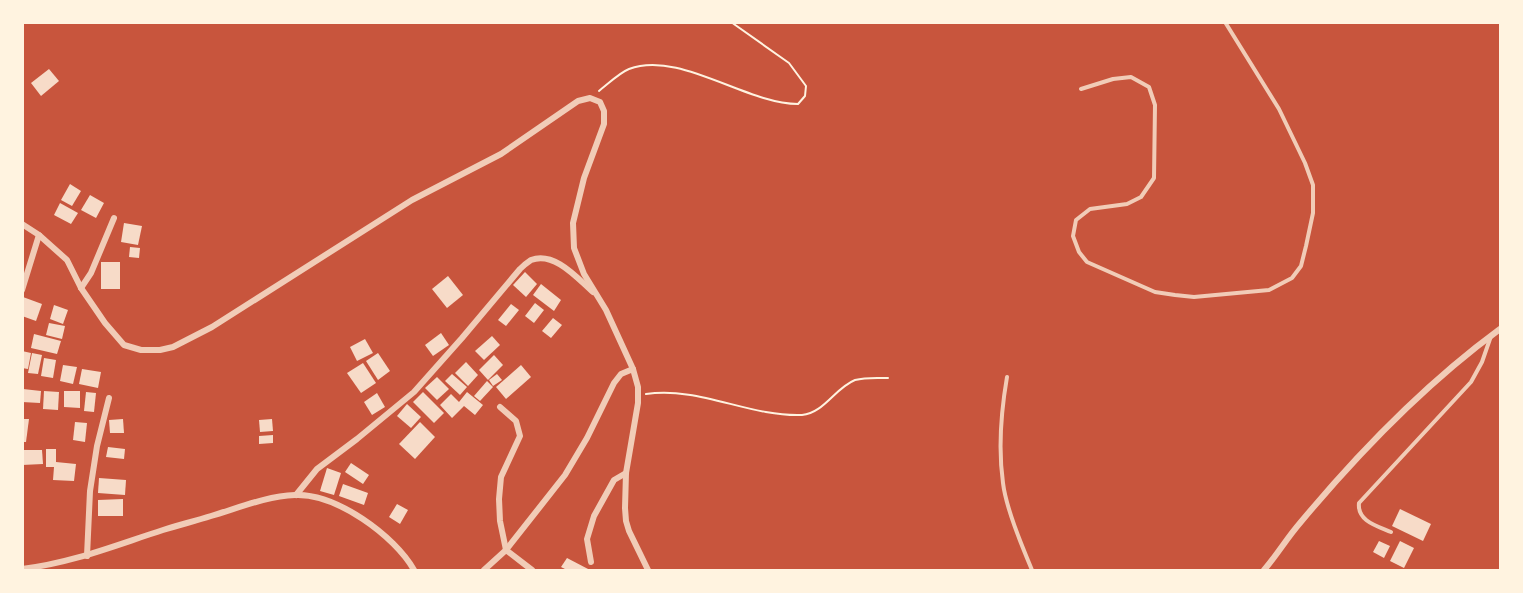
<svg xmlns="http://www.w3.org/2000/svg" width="1523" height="593" font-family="Helvetica,sans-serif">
	<rect width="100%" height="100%" fill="#c8553d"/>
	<!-- building -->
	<g fill="#f7dbc8">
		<polygon points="49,69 59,81 41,96 31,83"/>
		<polygon points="70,184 81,191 72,206 61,200"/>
		<polygon points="90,195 104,203 96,218 81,210"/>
		<polygon points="60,203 78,213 71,224 54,215"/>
		<polygon points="124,223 142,226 138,245 121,242"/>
		<polygon points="130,247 140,248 139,258 129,257"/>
		<rect x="101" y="262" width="19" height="27"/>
		<polygon points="525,272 537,284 526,297 513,285"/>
		<polygon points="448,276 463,295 447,308 432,289"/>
		<polygon points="541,284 561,300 554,311 533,295"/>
		<polygon points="23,297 42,304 36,321 22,316"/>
		<polygon points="535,303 544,310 534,323 525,316"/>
		<polygon points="511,304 519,310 506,326 498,320"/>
		<polygon points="54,305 68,310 63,324 50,319"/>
		<polygon points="553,318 562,325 551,338 542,331"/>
		<polygon points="49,323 65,326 62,339 46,335"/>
		<polygon points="441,333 449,345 433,356 425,345"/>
		<polygon points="34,334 61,341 57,354 31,348"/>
		<polygon points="492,336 500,345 484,360 475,351"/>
		<polygon points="365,339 373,353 357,361 350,347"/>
		<polygon points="22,351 31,353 28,369 22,368"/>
		<polygon points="32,353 42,355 38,374 28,373"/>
		<polygon points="378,353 390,371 378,380 366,361"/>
		<polygon points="494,355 503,365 488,380 479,370"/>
		<polygon points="44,358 56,360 53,378 41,376"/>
		<polygon points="466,362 478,375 468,386 455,373"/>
		<polygon points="363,363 376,383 361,393 347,373"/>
		<polygon points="63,365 77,367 73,384 60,381"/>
		<polygon points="521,365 531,377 506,399 496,387"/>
		<polygon points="82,369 101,372 98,388 79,384"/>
		<polygon points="452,374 467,387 460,395 445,381"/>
		<polygon points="497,374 502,380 493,386 489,380"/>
		<polygon points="437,377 449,389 437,400 425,388"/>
		<polygon points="487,381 493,387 480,401 474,396"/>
		<polygon points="23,389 41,391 40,403 22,402"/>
		<polygon points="44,391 59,392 58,410 43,409"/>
		<polygon points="64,391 80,391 80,408 64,407"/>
		<polygon points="86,392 96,393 94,412 84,411"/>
		<polygon points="423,392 444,413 434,423 413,402"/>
		<polygon points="467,392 483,405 475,415 464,406 452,418 440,405 451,394 459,402"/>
		<polygon points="377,393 385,407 372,415 364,402"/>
		<polygon points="407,404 421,417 411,428 397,416"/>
		<polygon points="22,419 29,419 26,442 22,442"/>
		<polygon points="123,419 124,433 110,433 109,420"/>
		<polygon points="272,419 273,431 260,432 259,420"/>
		<polygon points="75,422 87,423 85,442 73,440"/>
		<polygon points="420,422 435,437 415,459 399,444"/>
		<polygon points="273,435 273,443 259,444 259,436"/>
		<polygon points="108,447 125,449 124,459 106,457"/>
		<polygon points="46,449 56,449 56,462 76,464 74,481 53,480 54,467 46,467"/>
		<polygon points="22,450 42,450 43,464 22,465"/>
		<polygon points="351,463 369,475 363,484 345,472"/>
		<polygon points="327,468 341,473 334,495 320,491"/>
		<polygon points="99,478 126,480 125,495 98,493"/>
		<polygon points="343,484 368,493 364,505 339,496"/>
		<polygon points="123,499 123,516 98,516 98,500"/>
		<polygon points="397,504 408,510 400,524 389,517"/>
		<polygon points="1400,509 1431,524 1423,541 1392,526"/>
		<polygon points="1379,541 1390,546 1384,558 1373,552"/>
		<polygon points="1400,541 1414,548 1404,568 1390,561"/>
		<polygon points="567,558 590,570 567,570 561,567"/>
	</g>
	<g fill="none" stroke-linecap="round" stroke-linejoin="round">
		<!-- path -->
		<g stroke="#fff3e0" stroke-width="2">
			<path d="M599 91C608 84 619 73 629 69 679 50 746 104 798 104L805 96 806 86 789 63 731 22"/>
			<path d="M646 394C699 386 749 417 802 415 824 413 835 388 855 380 866 377 877 378 888 378"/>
		</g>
		<!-- service -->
		<g stroke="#f1ccb7" stroke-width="4">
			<polyline points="1081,89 1113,79 1131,77 1149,87 1155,105 1154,178 1141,197 1127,204 1090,209 1076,220 1073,236 1079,252 1087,262 1155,292 1175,295 1194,297 1269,290 1292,278 1301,266 1306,246 1313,213 1313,185 1305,163 1279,109 1225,22"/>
			<path d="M1007 377C1001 412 998 448 1003 483 1006 508 1022 546 1032 570"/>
			<path d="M1391 532C1377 526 1357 521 1359 503L1471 382 1482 362 1491 336"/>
		</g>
		<!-- minor -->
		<g stroke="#f1ccb7" stroke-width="6">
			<polyline points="22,224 39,235 67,260 81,288 105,323 124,345 141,350 160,350 173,347 212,327 412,200 501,154 578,101 590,98 600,102 604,111 604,124 584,178 573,223 574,248 584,274 606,310 633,369 638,387 638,403 626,473 625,508 626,521 629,531 648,570"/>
			<polyline points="81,288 91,273 114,218"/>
			<polyline points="22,290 39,235"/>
			<polyline points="500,407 516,421 520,436 501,477 499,499 500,521 506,550 532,570"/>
			<path d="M296 495 317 469 357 439 414 392 462 338 520 269C523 266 528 262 531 260 555 251 578 279 593 292"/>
			<polyline points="87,556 90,491 97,446 109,398"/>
			<polyline points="591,562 587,539 594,516 614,480 626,473"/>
			<path d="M22 569C72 563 116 545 163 530 179 525 195 521 211 516 238 508 267 496 295 495 336 493 395 536 414 570"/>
			<polyline points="484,570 506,550 565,475 587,438 614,383 621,374 633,369"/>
			<path d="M1264 570C1277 555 1287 538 1300 523 1360 451 1425 384 1500 329"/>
		</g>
	</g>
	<!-- border -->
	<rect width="1523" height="593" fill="none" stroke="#fff3e0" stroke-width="48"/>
</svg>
